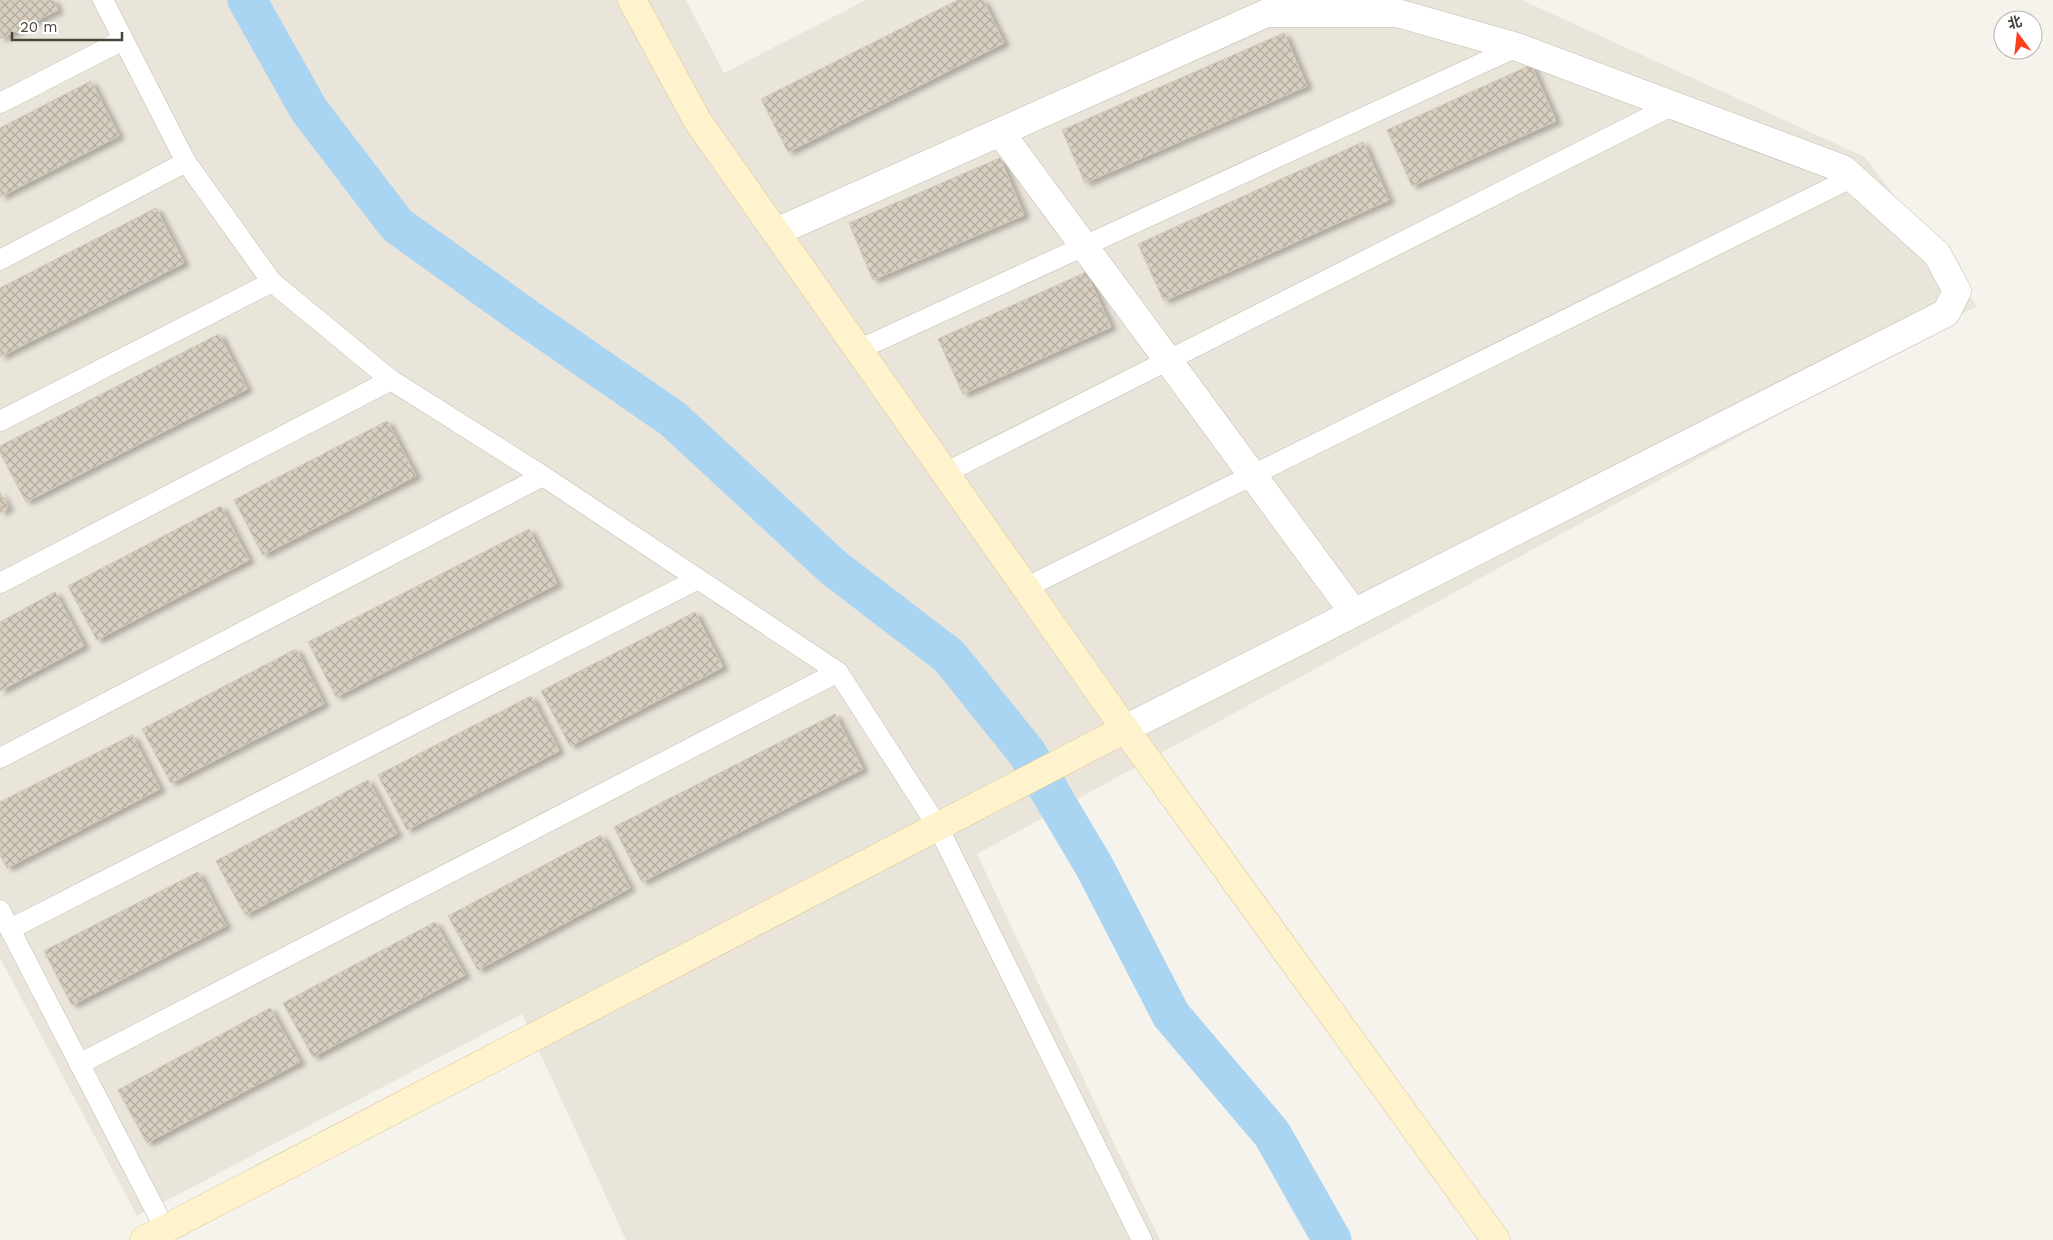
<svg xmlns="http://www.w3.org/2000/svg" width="2053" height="1240" font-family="'Work Sans','Noto Sans SC',sans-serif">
	<defs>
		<pattern id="building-cross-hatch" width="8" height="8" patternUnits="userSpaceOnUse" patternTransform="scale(1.25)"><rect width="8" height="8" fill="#d8cfc1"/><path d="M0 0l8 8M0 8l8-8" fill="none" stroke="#b1aa9e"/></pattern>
		<filter id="shadow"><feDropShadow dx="5.5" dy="3" stdDeviation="2.5" flood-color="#0004"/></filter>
	</defs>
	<rect width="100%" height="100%" fill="#f6f3ec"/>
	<!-- residential -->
	<polygon fill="#eae5da" points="0,0 686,0 724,73 866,0 1522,0 1865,157 1977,306 977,854 1160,1240 626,1240 522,1014 137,1216 0,958"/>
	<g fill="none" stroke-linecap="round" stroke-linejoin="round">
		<!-- canal -->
		<polyline stroke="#a9d4f2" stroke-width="39" points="247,0 309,110 397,225 521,314 673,419 834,568 949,656 1027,753 1094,866 1171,1015 1272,1134 1332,1240"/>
	</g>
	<!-- building -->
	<g fill="url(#building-cross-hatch)" stroke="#d3c7b4" filter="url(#shadow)">
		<polygon points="0,0 53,0 58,10 0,39"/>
		<polygon points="958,0 983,0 1004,43 788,152 761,99"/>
		<polygon points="1284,33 1307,86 1085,183 1062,130"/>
		<polygon points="1531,65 1556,121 1412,186 1387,130"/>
		<polygon points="91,81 119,136 0,197 0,128"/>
		<polygon points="1363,142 1389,200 1164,301 1138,244"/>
		<polygon points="1000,158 1024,215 873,280 849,223"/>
		<polygon points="156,208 184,263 0,357 0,288"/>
		<polygon points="1086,272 1111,327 963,394 938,339"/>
		<polygon points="219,334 247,389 26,502 0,452 0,446"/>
		<polygon points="387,421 416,476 263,555 234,500"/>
		<polygon points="0,492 8,508 0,513"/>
		<polygon points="221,506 249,560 97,640 68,586"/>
		<polygon points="529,529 557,584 336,697 308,642"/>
		<polygon points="55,592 84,646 0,691 0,622"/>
		<polygon points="695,612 723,667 570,746 541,691"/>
		<polygon points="296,649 324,704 171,783 142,729"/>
		<polygon points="531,696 559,751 407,830 378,775"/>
		<polygon points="835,714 863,769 642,882 614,827"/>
		<polygon points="132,735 160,789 7,868 0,855 0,802"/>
		<polygon points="368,780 397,834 245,915 216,861"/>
		<polygon points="601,835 630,888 478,970 448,916"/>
		<polygon points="198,872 226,926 72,1005 44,951"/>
		<polygon points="435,922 465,975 313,1057 283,1003"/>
		<polygon points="270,1008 300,1062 147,1143 118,1090"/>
	</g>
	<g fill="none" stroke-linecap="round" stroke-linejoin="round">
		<defs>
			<g id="lane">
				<polyline points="103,0 186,162 272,282 391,380 543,476 838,672 938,827 1142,1240"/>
				<polyline points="0,103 123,40"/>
				<polyline points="0,260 186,162"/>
				<polyline points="858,350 1517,47"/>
				<polyline points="0,421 272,282"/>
				<polyline points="945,473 1673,105"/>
				<polyline points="0,583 391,380"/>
				<polyline points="1025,588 1853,177"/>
				<polyline points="0,758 543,476"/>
				<polyline points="0,910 165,1229"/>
				<polyline points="10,929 698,579"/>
				<polyline points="79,1064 838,672"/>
			</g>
			<g id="street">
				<polyline points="1000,132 1354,613"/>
				<polyline points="776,232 1267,13 1397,13 1517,47 1843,169 1937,254 1957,291 1946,313 1125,729"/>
			</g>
			<g id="secondary">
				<polyline points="632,0 697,120 1125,729 1496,1240"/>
				<polyline points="144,1240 1125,729"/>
			</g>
		</defs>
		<!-- lane casing -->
		<use href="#lane" stroke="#c2bbae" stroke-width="21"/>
		<!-- street casing -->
		<use href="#street" stroke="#c2bbae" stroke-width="29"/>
		<!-- secondary casing -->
		<use href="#secondary" stroke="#d6c79b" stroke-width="29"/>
		<!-- lane -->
		<use href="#lane" stroke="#fff" stroke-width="20"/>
		<!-- street -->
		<use href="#street" stroke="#fff" stroke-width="28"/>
		<!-- secondary -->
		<use href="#secondary" stroke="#fff3cd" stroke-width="28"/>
	</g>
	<!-- north arrow -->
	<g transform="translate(2018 35) rotate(345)"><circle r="24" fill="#ffffff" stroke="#b7b4b0"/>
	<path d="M0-4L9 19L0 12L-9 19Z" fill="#fc3f1d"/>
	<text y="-8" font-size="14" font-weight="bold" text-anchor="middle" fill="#4b4439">北</text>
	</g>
	<!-- scale -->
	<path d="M12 32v8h110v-8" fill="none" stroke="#4b4439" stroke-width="2.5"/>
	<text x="20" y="32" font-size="15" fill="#4b4439" stroke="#ffffff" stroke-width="4" paint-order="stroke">20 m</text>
</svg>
